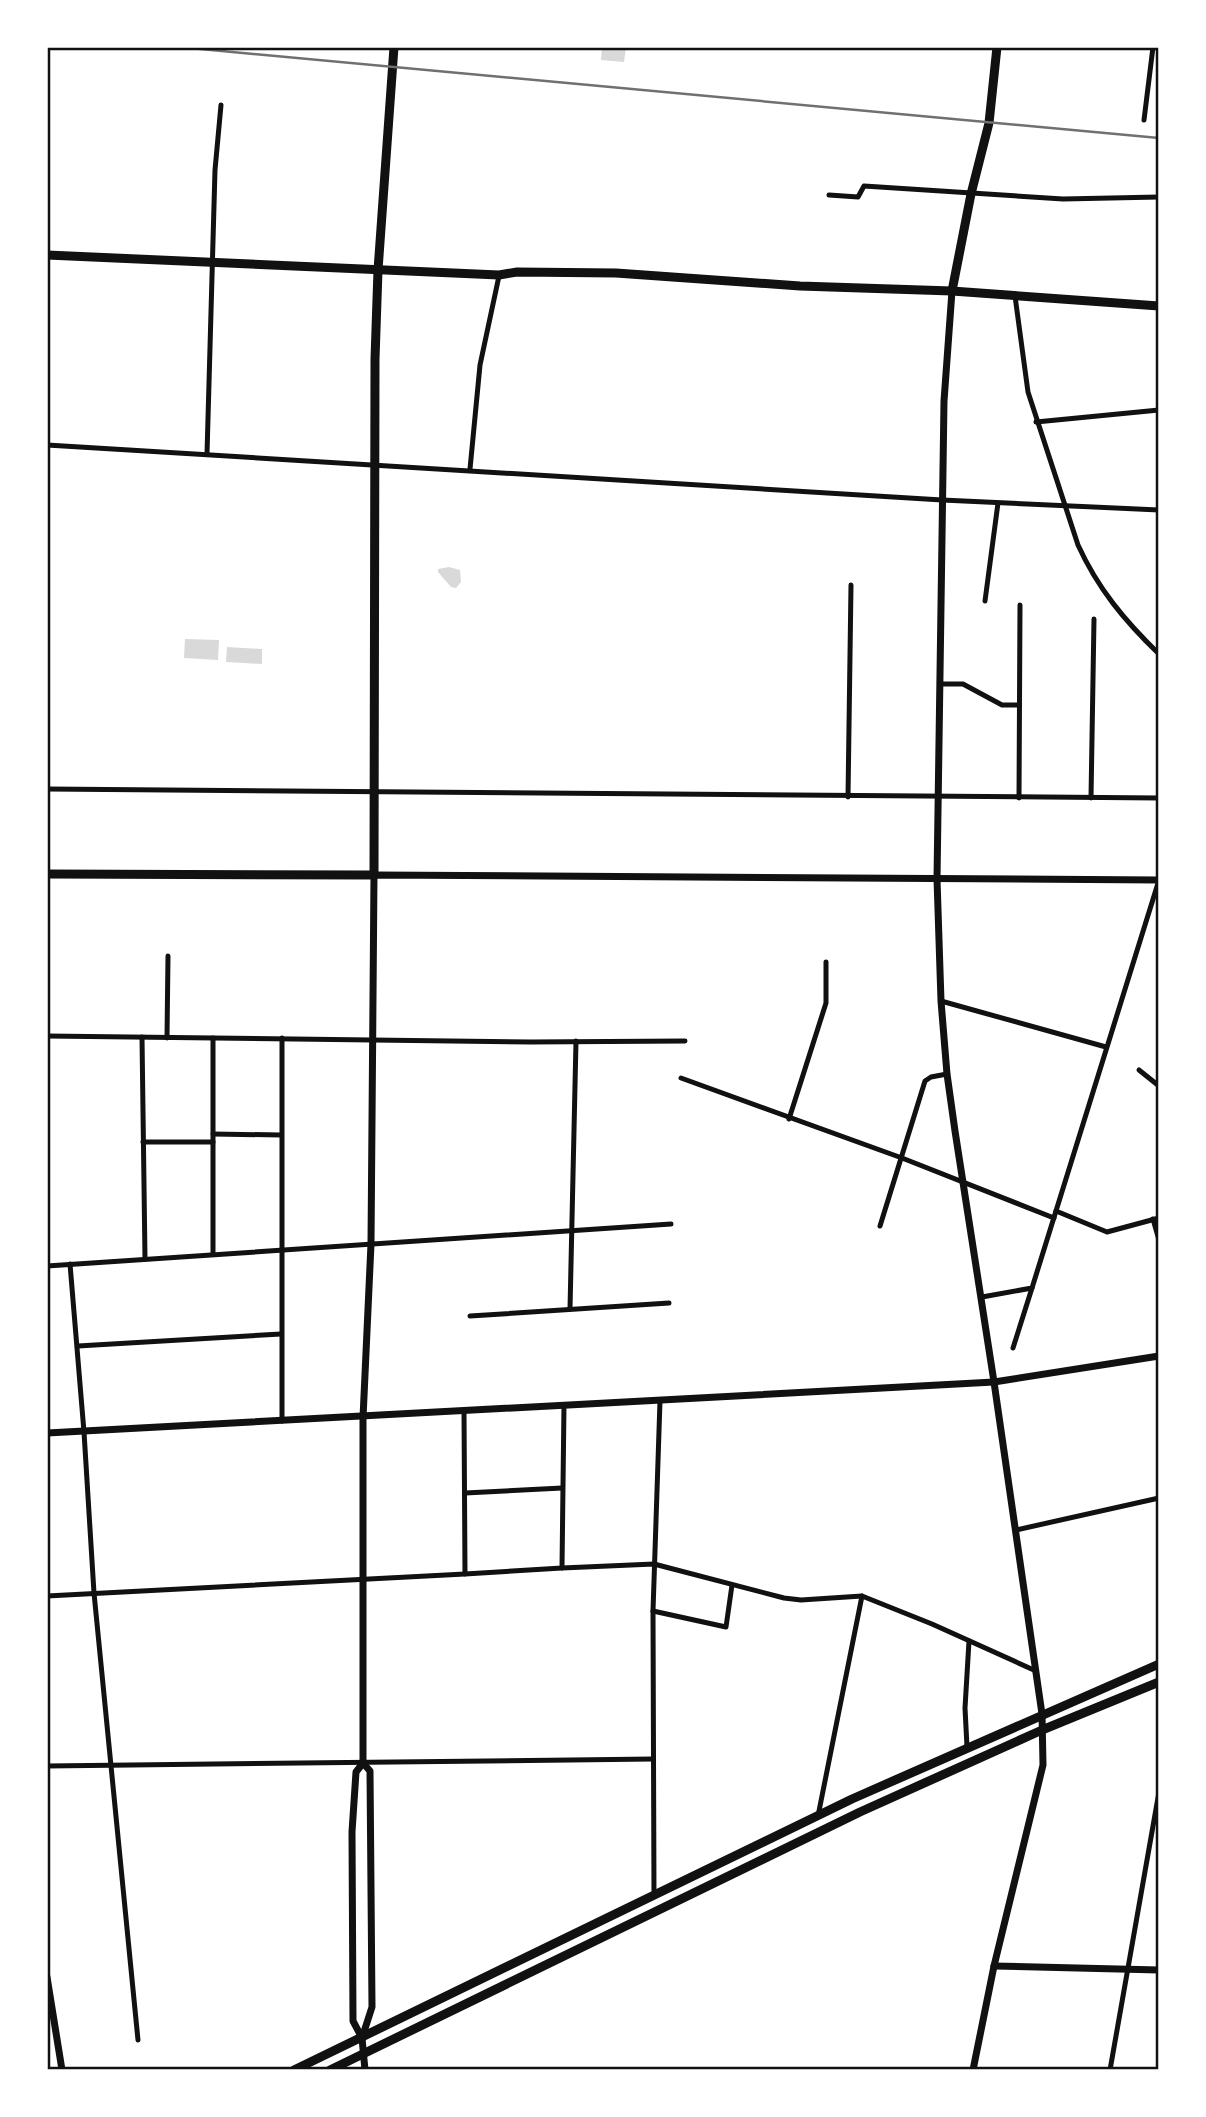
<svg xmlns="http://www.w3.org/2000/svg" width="1206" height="2117" font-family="Ubuntu,sans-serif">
	<rect width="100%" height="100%" fill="#fff"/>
	<!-- water -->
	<g fill="#d9d9d9">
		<polygon points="602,47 626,47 624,62 601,60"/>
		<polygon points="449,567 460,570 461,582 456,588 451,587 438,572 438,569"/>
		<polygon points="185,639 219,640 218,660 184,658"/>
		<polygon points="227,647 262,649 262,664 226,662"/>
	</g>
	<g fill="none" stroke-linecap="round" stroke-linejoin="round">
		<!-- minor -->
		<g stroke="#111" stroke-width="5">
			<polyline points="1144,120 1153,47"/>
			<polyline points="829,195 858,197 864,186 1063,199 1159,197"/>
			<path d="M1015 296 1028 392 1078 545C1098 589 1125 621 1159 654"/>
			<polyline points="1036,422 1159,410"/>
			<polyline points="47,445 942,500 1159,510"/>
			<polyline points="207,454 215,170 221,105"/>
			<polyline points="470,469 480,365 499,276"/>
			<polyline points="985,601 998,503"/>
			<polyline points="940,684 963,684 1002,705 1019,705"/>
			<polyline points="47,789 1159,798"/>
			<polyline points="848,797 851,585"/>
			<polyline points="1019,798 1020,605"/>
			<polyline points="1091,798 1094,619"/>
			<polyline points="941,1001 1106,1047"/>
			<polyline points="47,1036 530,1042 685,1041"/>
			<polyline points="142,1037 145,1259"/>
			<polyline points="167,1038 168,956"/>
			<polyline points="282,1038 282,1421"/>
			<polyline points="1139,1070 1159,1086"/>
			<polyline points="681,1078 902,1158 1054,1218"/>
			<polyline points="789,1119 826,1003 826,962"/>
			<polyline points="213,1134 281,1135"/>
			<polyline points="143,1142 213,1142"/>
			<polyline points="1056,1211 1107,1232 1159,1218"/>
			<polyline points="1153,1219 1159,1240"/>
			<polyline points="880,1226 925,1081 931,1077 947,1074"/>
			<polyline points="213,1254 213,1038"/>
			<polyline points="70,1264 84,1432 94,1593 138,2040"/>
			<polyline points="47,1266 671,1224"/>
			<polyline points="982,1297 1032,1288 1159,880"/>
			<polyline points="570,1309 576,1041"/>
			<polyline points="470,1316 669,1303"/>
			<polyline points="78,1346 281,1334"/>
			<polyline points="1013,1348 1032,1288"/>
			<polyline points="464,1411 465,1574 562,1568 564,1405"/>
			<polyline points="465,1493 562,1488"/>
			<polyline points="1016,1530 1159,1498"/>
			<polyline points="562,1568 654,1564 784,1598 801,1600 862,1596 932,1624 1036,1671"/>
			<polyline points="47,1596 465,1574"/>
			<polyline points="653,1611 726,1627 732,1585"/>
			<polyline points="967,1747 965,1708 969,1641"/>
			<polyline points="47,1766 653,1759"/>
			<polyline points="818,1816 862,1596"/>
			<polyline points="654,1897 653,1611 660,1401"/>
			<polyline points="1110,2070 1159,1792"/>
		</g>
		<!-- tertiary -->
		<g stroke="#111" stroke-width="7">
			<polyline points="952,291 944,401 937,879 941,1001 947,1074 955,1131 994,1382 1042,1714 1043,1765 994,1966 973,2070"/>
			<polyline points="47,1433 994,1382 1159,1356"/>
			<polyline points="994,1966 1159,1970"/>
			<polyline points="47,1977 62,2070"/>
			<polyline points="362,2038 353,2021 352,1832 356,1772 363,1763"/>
			<polyline points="365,2070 362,2038 372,2007 370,1771 363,1763 363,1418 371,1244 374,875 1159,880"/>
		</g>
		<!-- primary -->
		<g stroke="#111" stroke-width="9">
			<polyline points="47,255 499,275 517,272 616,273 800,286 952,291 1159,306"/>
			<polyline points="952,291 971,194 989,123 997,47"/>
			<polyline points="47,874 374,875 375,359 378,270 394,47"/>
		</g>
		<!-- trunk -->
		<g stroke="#111" stroke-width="9">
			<polyline points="294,2070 852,1799 1159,1664"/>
			<polyline points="330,2070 860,1812 1042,1730 1159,1682"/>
		</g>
		<!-- rail -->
		<polyline stroke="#707070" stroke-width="2.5" points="179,47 1159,138"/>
	</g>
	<!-- border -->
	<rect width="1206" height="2117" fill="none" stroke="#ffffff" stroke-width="98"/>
	<rect x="49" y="49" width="1108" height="2019" fill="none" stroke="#111" stroke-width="2.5"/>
</svg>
